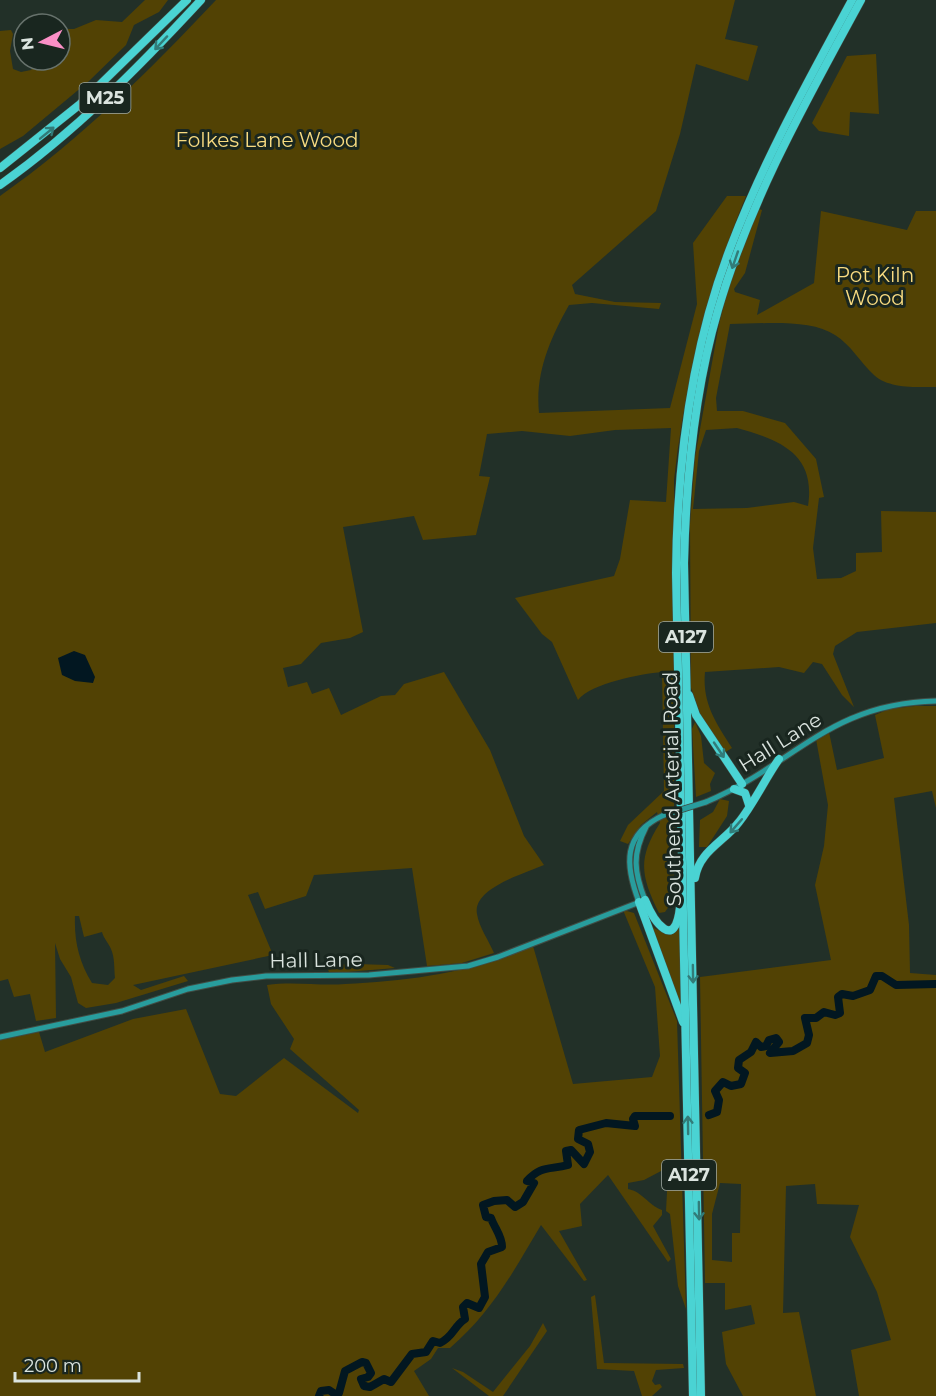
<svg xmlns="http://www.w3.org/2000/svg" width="936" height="1396" font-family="Montserrat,sans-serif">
	<rect width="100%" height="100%" fill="#223028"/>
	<!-- green -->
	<g fill="#524204" fill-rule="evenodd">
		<polygon points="145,0 168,0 159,12 134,25 126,45 89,81 23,136 0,149 0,31 11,30 13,34 10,51 13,69 21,72 31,70 39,60 60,60 60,29 74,29 96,20 122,22"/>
		<path d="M216 0H735L725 39 758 46 748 81 696 64 680 134 656 211 572 285 575 294 615 302 661 303 659 309 592 303 569 305C550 339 535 373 539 413L670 408 697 304 693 243 727 196H746C708 288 685 381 674 480V899L665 912 659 913C641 876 637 859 660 823L657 812 641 825 628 844 620 841 628 825 664 791 662 672C641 674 591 683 578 700L552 642 542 634 515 598 614 576 620 559 630 500 666 502 671 428 615 430 570 436 522 431 487 434 479 476 490 477 476 535 423 540 414 516 343 527 363 632 350 638 321 643 301 664 283 668 288 687 307 682 312 694 329 688 341 715 381 696 395 695 404 684 444 672 490 750 524 836 544 865C526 873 472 888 477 914 479 927 489 941 494 953L462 963 427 966 412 868 314 875 306 896 265 909 258 892 248 895 273 955 133 985 141 990 184 976 188 981 116 1003 86 1008 78 1003 71 977 60 959 55 943 56 1018 36 1021 30 994 14 997 8 979 0 981V196C80 140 149 71 216 0ZM75 916H79L84 937 102 932C104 939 108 942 111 949 115 958 114 969 115 978L108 985 92 983C79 962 74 941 75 916Z"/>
		<polygon points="876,54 879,114 850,112 849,136 819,131 812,123 847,56"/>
		<path d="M756 208 762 210 745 273 734 289 735 292 760 300 757 315 814 283 821 211 907 230 916 211H936V387C917 387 889 389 874 375 860 362 851 345 835 335 810 318 759 324 730 324L716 398 717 411H743L785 423 816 459 824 497 819 498 813 548 817 579 841 578 856 571V553L882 552 881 511 936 512V623L857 632 835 646 833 654 854 707 842 695 822 664 813 662 804 673 779 667 705 672C702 703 716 723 732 748L724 753 701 716 691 688 690 524 695 457 719 324 732 274ZM737 428C780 440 816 454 808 506L794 502 747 508 693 509 699 451 706 430Z"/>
		<path d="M915 706H936V808L932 791 894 798 909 925 910 973 936 975V1396H859L851 1350 891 1340 877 1292 850 1237 859 1205 817 1204 815 1184 786 1186 783 1313 799 1312 816 1396H743L726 1364 722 1332 755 1324 751 1305 725 1310V1283H705L700 977 831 960 815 885 824 846 828 805 816 739 829 732 837 770 884 758 875 715 889 709ZM720 1183 741 1184 740 1233H732V1262L712 1260V1214Z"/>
		<polygon points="695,722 701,736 704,763 715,773 710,784 711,791 696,797 692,729"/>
		<polygon points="720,799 729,801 727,816 707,847 699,847 700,820 713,812"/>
		<path d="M623 910 634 913 677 1021 686 1309 678 1286 670 1214 666 1211 668 1173 663 1170 644 1180 628 1183V1189C643 1192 648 1205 662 1210V1215L653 1226 671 1259 668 1262 608 1175 580 1204 582 1226 559 1231 587 1280 584 1281 541 1225C513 1272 492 1312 450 1348H438L431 1359 414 1371 429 1396H0V1040L39 1032 45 1052 133 1019 186 1009 220 1094 236 1096 284 1058 358 1113 359 1110 290 1049 294 1039 271 1004 267 985C293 981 319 986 345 984 410 981 474 972 533 946L573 1084 652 1077 660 1056 655 987Z"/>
		<polygon points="646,917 654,928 666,934 677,929 681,919 683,1014"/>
		<polygon points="356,964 388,965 395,968 335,973 329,972 326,965"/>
		<polygon points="595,1295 604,1363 683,1364 684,1368 656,1370 652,1381 655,1385 660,1384 662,1387 652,1396 642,1396 634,1371 597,1369 591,1297"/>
		<polygon points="543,1323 547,1331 503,1396 489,1396 452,1368 463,1372 493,1392 530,1346"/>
	</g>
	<!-- water -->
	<polygon fill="#021721" points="74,651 85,655 95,677 93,683 75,681 62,675 58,658"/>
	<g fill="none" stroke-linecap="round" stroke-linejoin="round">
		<!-- river -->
		<g stroke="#021721" stroke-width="8">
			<polyline points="709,1115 717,1112 719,1100 715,1091 723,1082 731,1086 741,1084 745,1073 738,1068 739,1060 751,1052 756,1042 761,1047 766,1046 769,1040 776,1038 779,1042 770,1053 793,1051 807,1043 809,1035 805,1018 816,1018 824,1012 835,1015 840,1013 838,997 842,994 853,996 870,990 876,976 882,976 896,985 936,984"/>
			<path d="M319 1396 321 1391 329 1390 335 1394 339 1393 345 1371 362 1362 366 1363 371 1373 368 1377 361 1379 364 1386 370 1387 384 1379 391 1382 412 1354 426 1352 433 1341 440 1343C454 1336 453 1327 465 1319L463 1307 467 1303 479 1308 485 1297 481 1264 488 1252 502 1247C502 1236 495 1229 491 1218L486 1217 483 1205 494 1201 507 1200 515 1207 523 1202 534 1183 527 1181C541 1165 550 1170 568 1165L566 1151 571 1150 584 1164 590 1152 588 1144 578 1139 579 1130 606 1123 635 1126 633 1119 635 1116H670"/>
		</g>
		<defs>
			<g id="secondary">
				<path d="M706 802C794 765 829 703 936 701"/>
				<path d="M639 902C625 865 622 834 664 815"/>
				<path d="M0 1037 122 1011 188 989 232 980 266 976 369 975 468 966 498 957 645 900C634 872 632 854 646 827"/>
			</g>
			<g id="highway">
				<polyline points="0,168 79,105 187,0"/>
				<path d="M0 185C75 132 139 67 201 0"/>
				<polyline points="689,695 696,715 742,784"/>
				<polyline points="734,789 745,793 749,805"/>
				<path d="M695 878C699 851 724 842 739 822 754 803 765 779 779 759"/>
				<path d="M645 900C654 922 675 952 680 907"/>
				<polyline points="639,902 683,1022"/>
				<path d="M693 1396 676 573C677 462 691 349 731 246 764 160 808 81 852 0"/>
				<path d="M701 1396 684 563C686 478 694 392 718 310 750 200 806 101 861 0"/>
			</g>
		</defs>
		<!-- secondary casing -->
		<use href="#secondary" stroke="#404d45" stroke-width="7"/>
		<!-- highway casing -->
		<use href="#highway" stroke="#404d45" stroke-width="9"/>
		<!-- secondary -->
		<use href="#secondary" stroke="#289d9d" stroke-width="5"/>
		<!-- highway -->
		<use href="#highway" stroke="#4ad3d3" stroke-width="8"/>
		<defs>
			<polyline id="secondary-bridge" points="664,815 706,802"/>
		</defs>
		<!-- secondary-bridge casing -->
		<use href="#secondary-bridge" stroke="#404d45" stroke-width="7" stroke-linecap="butt"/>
		<!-- secondary-bridge -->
		<use href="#secondary-bridge" stroke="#289d9d" stroke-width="5"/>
	</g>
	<!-- one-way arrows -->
	<defs><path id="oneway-shaft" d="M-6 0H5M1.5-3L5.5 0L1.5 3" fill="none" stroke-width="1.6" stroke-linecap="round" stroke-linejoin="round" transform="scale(1.5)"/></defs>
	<g stroke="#327c79">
		<use href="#oneway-shaft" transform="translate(161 43) rotate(133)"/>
		<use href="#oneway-shaft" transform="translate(47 133) rotate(-39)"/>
		<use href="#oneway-shaft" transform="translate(735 260) rotate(109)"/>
		<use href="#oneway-shaft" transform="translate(719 750) rotate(56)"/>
		<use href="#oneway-shaft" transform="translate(736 826) rotate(131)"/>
		<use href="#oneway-shaft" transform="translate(693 974) rotate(89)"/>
		<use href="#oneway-shaft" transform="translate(688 1125) rotate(-91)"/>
		<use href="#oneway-shaft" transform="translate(699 1211) rotate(89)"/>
	</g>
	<g text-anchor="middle" stroke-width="6" stroke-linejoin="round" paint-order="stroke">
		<!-- shield labels -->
		<g fill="#19261f" stroke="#a1aba5" stroke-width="1.5">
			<rect x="79.5" y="83" width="51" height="30" rx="4.5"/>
			<rect x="659" y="622" width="54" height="30" rx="4.5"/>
			<rect x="662" y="1160" width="54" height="30" rx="4.5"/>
		</g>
		<g font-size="18" font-weight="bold" fill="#dbe4df">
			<text x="105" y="104">M25</text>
			<text x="686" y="643">A127</text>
			<text x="689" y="1181">A127</text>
		</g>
		<!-- park labels -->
		<g font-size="20" fill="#f8db80" stroke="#19261f">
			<text x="267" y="147">Folkes Lane Wood</text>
			<text x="875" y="282">Pot Kiln<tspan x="875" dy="23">Wood</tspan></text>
		</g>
		<!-- street labels -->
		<g font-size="20" fill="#dbe4df" stroke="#19261f">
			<text transform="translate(780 742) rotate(-32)" y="7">Hall Lane</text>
			<text transform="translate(672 789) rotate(-91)" y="7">Southend Arterial Road</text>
			<text transform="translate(316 960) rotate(-1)" y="7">Hall Lane</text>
		</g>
	</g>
	<!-- north arrow -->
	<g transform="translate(42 42) rotate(263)"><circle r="28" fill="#19261f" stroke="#67726c" stroke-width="1.5"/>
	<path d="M0-4.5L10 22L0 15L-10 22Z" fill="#fb8fc6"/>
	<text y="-9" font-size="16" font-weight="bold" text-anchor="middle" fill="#dbe4df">N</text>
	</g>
	<!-- scale -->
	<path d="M15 1372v9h124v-9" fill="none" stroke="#dbe4df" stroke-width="3"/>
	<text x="24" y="1372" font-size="18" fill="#dbe4df" stroke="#19261f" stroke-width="4.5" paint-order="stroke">200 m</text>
</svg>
